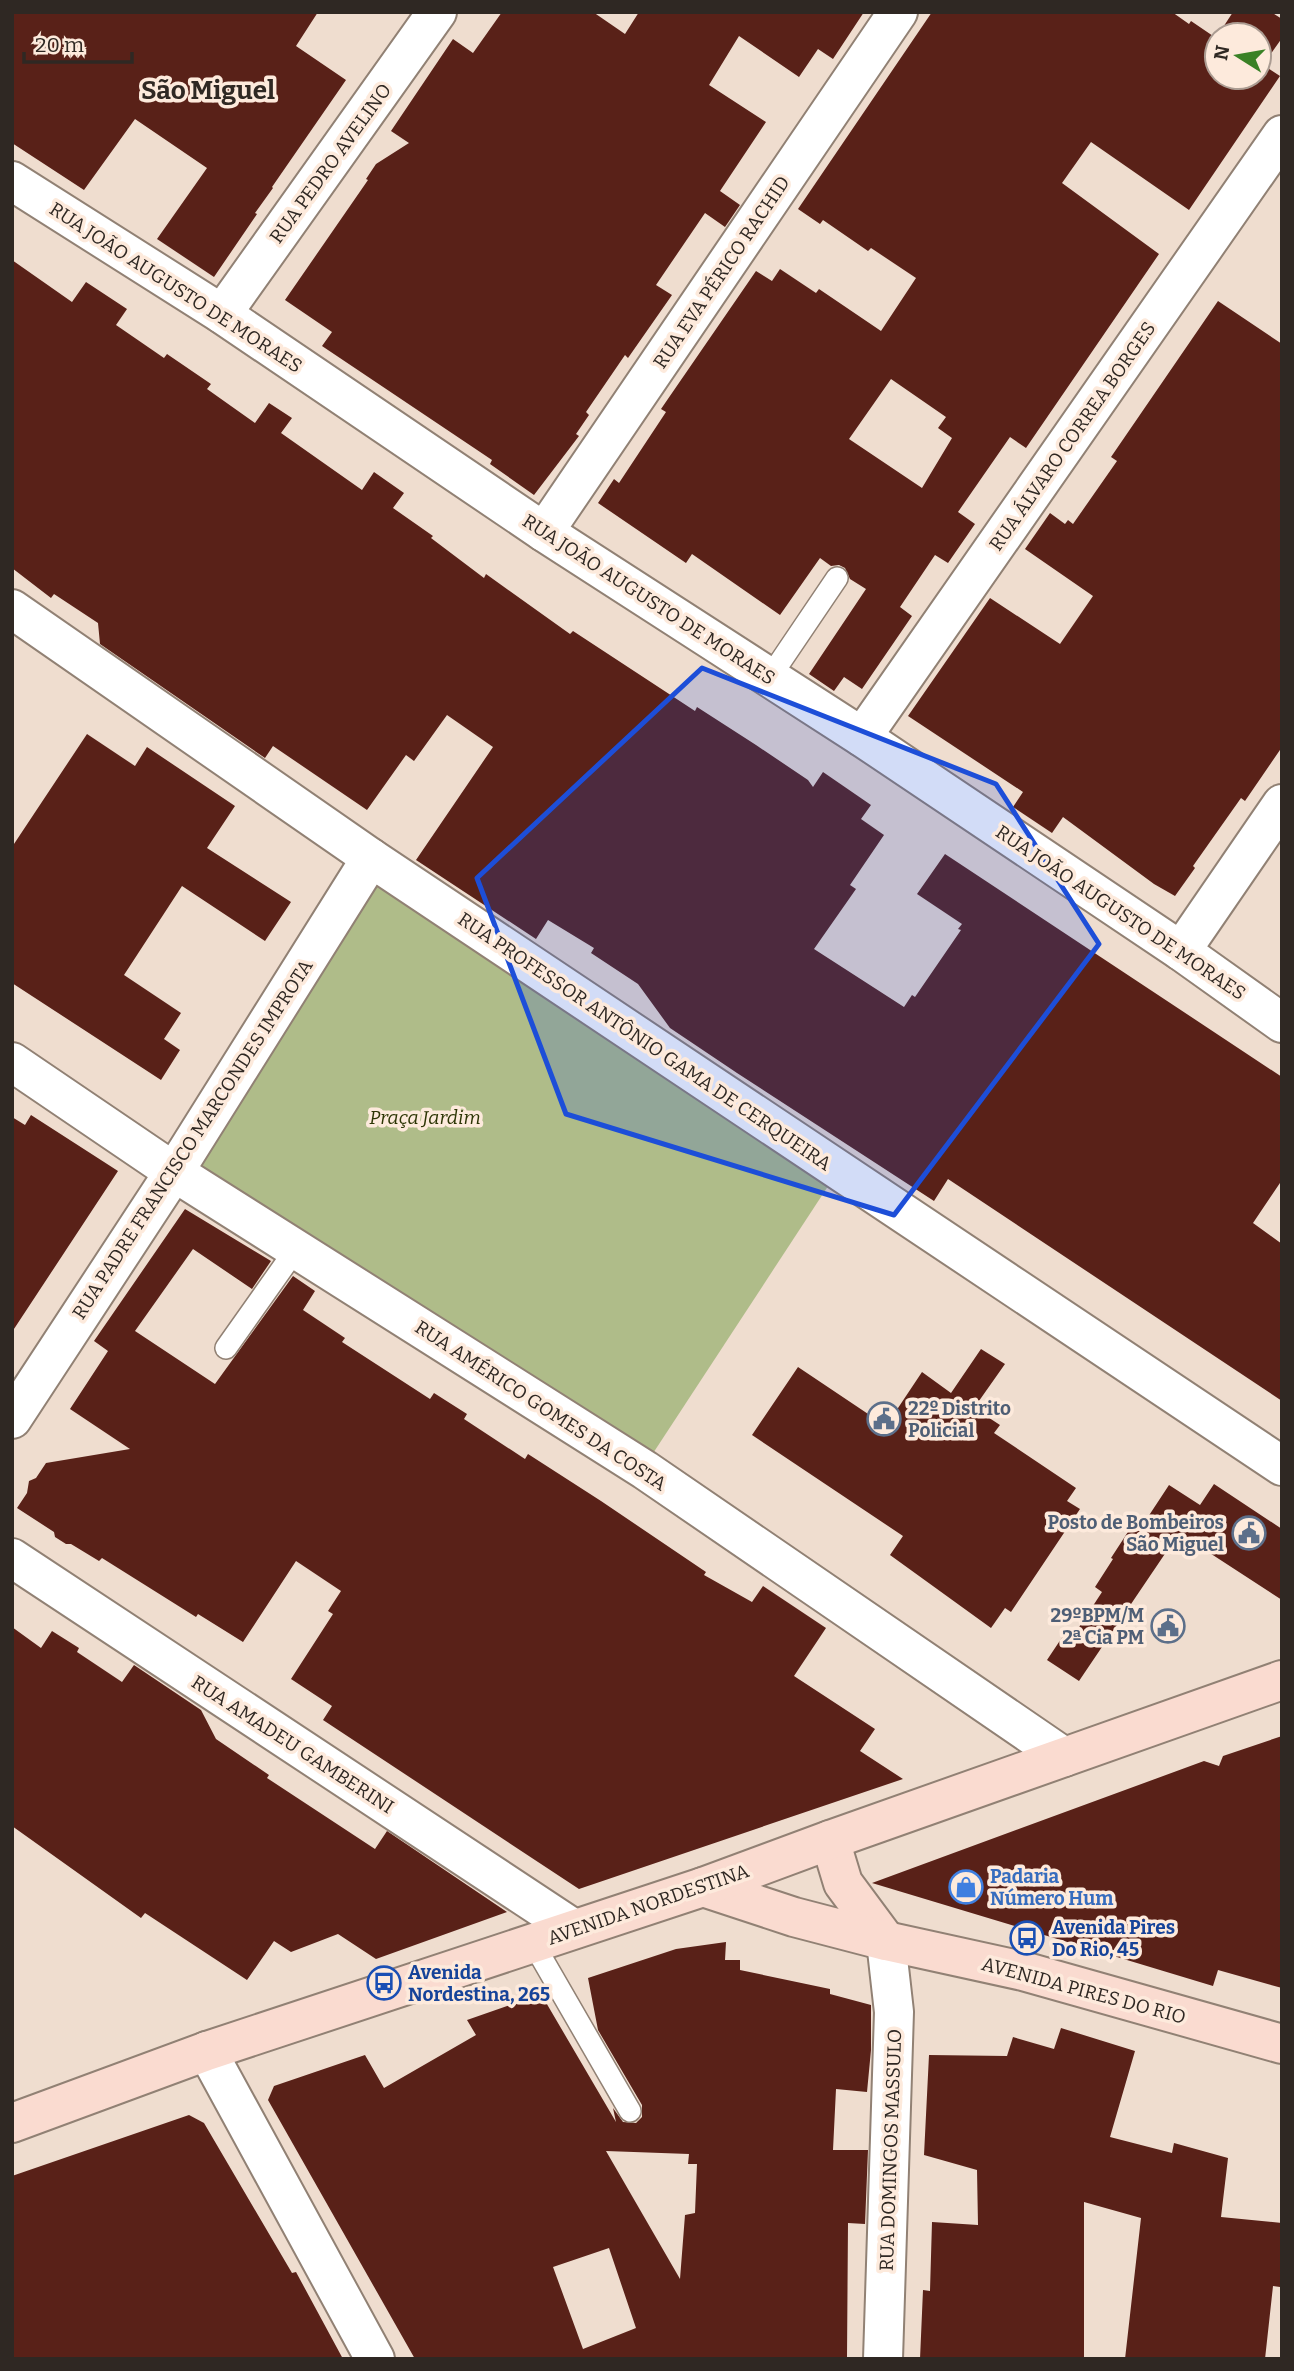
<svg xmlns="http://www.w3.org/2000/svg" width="1294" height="2371" font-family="Bitter,serif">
	<rect width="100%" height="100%" fill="#efddcf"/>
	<!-- green -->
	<polygon fill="#afbc89" points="372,867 836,1174 644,1467 166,1166"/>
	<!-- building -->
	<g fill="#592118" fill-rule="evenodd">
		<polygon points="12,12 318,12 296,46 346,80 272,187 273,188 255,213 257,214 214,277 157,239 207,168 135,119 84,190 12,143"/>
		<polygon points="502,12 593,12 625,34 639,12 864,12 833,59 818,49 799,77 739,36 709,85 766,122 720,191 740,205 725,227 705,213 656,285 672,295 628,358 625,355 586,412 589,415 576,434 579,436 534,495 490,464 492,460 322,346 332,332 285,300 368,180 366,179 376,164 409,143 391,131 453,39 473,53"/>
		<path d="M932 12H1172L1189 24 1191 21 1216 38 1217 37V77H1259V35H1218L1233 12H1271L1282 19V38L1263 65 1280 76 1189 210 1091 142 1062 183 1159 254 1026 448 1010 437 958 512 975 524 948 563 935 555 900 607 912 616 862 689 844 677 834 691 809 674 866 589 850 579 845 568 839 565 831 566 820 558 780 615 692 554 686 563 598 503 614 479 619 483 666 412 661 409 756 271 772 281 780 269 816 293 819 289 881 331 916 278 871 248 868 251 823 220 820 224 798 209ZM891 379 946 417 938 428 952 438 922 488 849 439Z"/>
		<polygon points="12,260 72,302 86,282 127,309 116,325 164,358 167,354 211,384 207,389 255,423 269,403 292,418 281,433 362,490 374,472 404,493 393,508 433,536 431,538 484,578 486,574 570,634 573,631 695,711 697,707 756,745 808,780 813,787 823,772 871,805 861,819 884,835 850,885 856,889 814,949 904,1007 912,995 915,997 961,930 958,929 962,924 917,894 945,854 1282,1077 1282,1180 1253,1223 1282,1244 1282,1401 948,1179 934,1201 737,1073 670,1028 638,984 591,953 594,948 548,920 536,939 416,860 493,747 447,715 414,761 406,755 367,810 273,746 265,758 100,644 98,623 54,594 51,598 12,568"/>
		<polygon points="1218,301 1282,344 1282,747 1245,801 1241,798 1193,866 1195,868 1175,896 1154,884 1063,817 1052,833 1013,807 1023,792 908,716 990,598 1060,644 1093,596 1025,549 1050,513 1065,524 1068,520 1073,524 1117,461 1111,457"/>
		<polygon points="87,734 135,766 147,747 235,806 207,848 291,902 265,941 182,886 124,975 181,1013 164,1039 180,1050 161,1080 12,983 12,847"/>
		<polygon points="31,1115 118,1171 12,1332 12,1117 25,1125"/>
		<polygon points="185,1209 271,1261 252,1289 193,1249 135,1331 215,1384 293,1276 315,1291 303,1310 345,1338 342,1342 430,1399 434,1393 467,1414 464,1419 525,1459 528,1454 601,1501 706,1572 704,1575 752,1602 763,1586 826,1628 794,1676 875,1729 860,1751 903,1779 579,1889 323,1720 332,1706 291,1679 333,1614 328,1611 341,1591 296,1561 243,1642 198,1614 196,1617 102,1558 99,1561 71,1544 66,1544 55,1537 54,1532 17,1508 27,1493 29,1481 36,1478 46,1463 130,1449 70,1409 108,1351 94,1341"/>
		<polygon points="981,1349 1005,1364 974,1408 1000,1425 994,1433 1076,1488 1067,1501 1080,1509 1011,1612 1005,1608 991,1628 890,1555 903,1536 752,1435 798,1367 886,1426 922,1372 951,1393"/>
		<polygon points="1214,1484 1282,1529 1282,1600 1179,1533 1079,1681 1047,1660 1063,1636 1070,1641 1102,1592 1095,1587 1113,1559 1111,1558 1137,1518 1144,1523 1169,1485 1200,1505"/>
		<polygon points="12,1627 41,1648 52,1631 79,1648 77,1652 122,1682 134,1665 201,1710 216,1739 269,1775 267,1778 375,1849 387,1831 507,1912 376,1959 338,1934 291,1952 274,1941 247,1980 145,1913 141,1918 12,1826"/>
		<polygon points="1282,1736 1282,1988 1218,1970 1213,1986 872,1883 1204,1761 1219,1766 1223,1756"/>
		<path d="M726 1942 725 1960H740V1970L830 1989V1994L871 2005V2050L867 2092 836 2089 833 2150H868L865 2224 848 2223 847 2357 415 2359 268 2100 274 2086 365 2055 384 2088 476 2035 467 2020 541 1994 616 2122 613 2108 623 2122 636 2123 642 2117V2105L598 2030 588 1978 676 1949ZM606 2151 689 2154 688 2164H697L695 2213 685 2215 680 2279ZM609 2248 636 2328 583 2349 553 2267Z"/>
		<polygon points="1061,2028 1135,2051 1110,2137 1172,2153 1174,2143 1228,2158 1221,2217 1282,2223 1280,2287 1273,2286 1265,2359 1125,2359 1141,2218 1084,2202 1084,2359 920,2359 923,2290 930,2291 932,2222 978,2225 977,2170 924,2155 929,2055 1007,2056 1013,2037 1054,2049"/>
		<polygon points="189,2115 204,2123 292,2273 296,2272 343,2359 12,2359 12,2176"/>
	</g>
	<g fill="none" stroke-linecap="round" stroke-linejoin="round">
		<defs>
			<g id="lane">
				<polyline points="770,677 837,578"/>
				<polyline points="226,1348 296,1249"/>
				<polyline points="533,1943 630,2111"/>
			</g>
			<g id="street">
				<polyline points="12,181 222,314 544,532 862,737 1181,951 1282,1023"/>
				<polyline points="222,314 437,12"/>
				<polyline points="544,532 898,12"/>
				<polyline points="12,609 371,858 1282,1466"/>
				<polyline points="862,737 1282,135"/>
				<polyline points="1181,951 1282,804"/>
				<polyline points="12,1062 174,1172 645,1470 1064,1757"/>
				<polyline points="12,1419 174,1172 371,858"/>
				<polyline points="12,1558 574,1929"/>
				<polyline points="207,2051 375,2359"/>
				<polyline points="883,2359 894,2012 886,1941"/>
			</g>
			<g id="secondary">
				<polyline points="830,1840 843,1883 886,1941"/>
				<polyline points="703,1887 794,1917 886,1941 1023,1971 1282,2044"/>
				<polyline points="12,2123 207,2051 703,1887 830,1840 1282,1680"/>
			</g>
		</defs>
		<!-- lane casing -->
		<use href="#lane" stroke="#918174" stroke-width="24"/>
		<!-- street casing -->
		<use href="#street" stroke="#918174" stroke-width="42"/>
		<!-- secondary casing -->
		<use href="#secondary" stroke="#918174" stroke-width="42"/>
		<!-- lane -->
		<use href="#lane" stroke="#fff" stroke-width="21"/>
		<!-- street -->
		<use href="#street" stroke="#fff" stroke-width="38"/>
		<!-- secondary -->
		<use href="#secondary" stroke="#fadbd0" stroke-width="38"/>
	</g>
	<!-- marked area -->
	<path fill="#1d4ed8" fill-opacity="0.2" stroke="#1d4ed8" stroke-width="5" stroke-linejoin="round" d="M702 668 996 784 1099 944 894 1215 566 1114 477 878Z"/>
	<!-- icons -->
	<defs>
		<symbol id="civic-ring" viewBox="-11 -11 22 22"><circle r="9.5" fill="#fdeadc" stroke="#5c6f8a" stroke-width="1.5"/><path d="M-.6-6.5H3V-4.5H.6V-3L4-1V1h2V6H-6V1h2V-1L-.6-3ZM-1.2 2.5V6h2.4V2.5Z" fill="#5c6f8a"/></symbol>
		<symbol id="shop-ring" viewBox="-11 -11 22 22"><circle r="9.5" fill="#fdeadc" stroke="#3f7fe0" stroke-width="1.5"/><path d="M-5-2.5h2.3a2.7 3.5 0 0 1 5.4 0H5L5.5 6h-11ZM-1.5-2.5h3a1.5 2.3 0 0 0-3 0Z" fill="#3f7fe0"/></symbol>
		<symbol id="bus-ring" viewBox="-11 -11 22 22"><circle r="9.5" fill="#fdeadc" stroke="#1a4fb4" stroke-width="1.5"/><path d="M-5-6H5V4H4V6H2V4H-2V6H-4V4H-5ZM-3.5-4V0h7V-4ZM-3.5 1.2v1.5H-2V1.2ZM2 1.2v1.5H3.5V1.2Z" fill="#1a4fb4"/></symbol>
	</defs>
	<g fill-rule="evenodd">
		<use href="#civic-ring" x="865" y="1400" width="38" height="38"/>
		<use href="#civic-ring" x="1230" y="1514" width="38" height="38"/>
		<use href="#civic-ring" x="1149" y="1607" width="38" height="38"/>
		<use href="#shop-ring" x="947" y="1868" width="38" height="38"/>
		<use href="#bus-ring" x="1008" y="1919" width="38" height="38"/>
		<use href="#bus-ring" x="365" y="1964" width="38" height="38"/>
	</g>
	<g text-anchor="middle" stroke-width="7" stroke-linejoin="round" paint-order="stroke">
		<!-- street labels -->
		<g font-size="19" fill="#2f2823" stroke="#fdeadc">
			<text transform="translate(330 163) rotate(-54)" y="7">RUA PEDRO AVELINO</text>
			<text transform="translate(721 272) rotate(-56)" y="7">RUA EVA PÉRICO RACHID</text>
			<text transform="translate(176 287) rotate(33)" y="7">RUA JOÃO AUGUSTO DE MORAES</text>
			<text transform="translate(1072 436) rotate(-55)" y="7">RUA ÁLVARO CORREA BORGES</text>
			<text transform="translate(649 599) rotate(33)" y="7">RUA JOÃO AUGUSTO DE MORAES</text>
			<text transform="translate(1121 912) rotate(34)" y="7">RUA JOÃO AUGUSTO DE MORAES</text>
			<text transform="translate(645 1041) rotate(34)" y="7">RUA PROFESSOR ANTÔNIO GAMA DE CERQUEIRA</text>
			<text transform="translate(192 1139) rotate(-57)" y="7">RUA PADRE FRANCISCO MARCONDES IMPROTA</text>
			<text transform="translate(541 1405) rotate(33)" y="7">RUA AMÉRICO GOMES DA COSTA</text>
			<text transform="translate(293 1744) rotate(33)" y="7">RUA AMADEU GAMBERINI</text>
			<text transform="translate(648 1904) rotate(-19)" y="7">AVENIDA NORDESTINA</text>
			<text transform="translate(1084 1990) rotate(15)" y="7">AVENIDA PIRES DO RIO</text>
			<text transform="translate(890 2150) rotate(-88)" y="7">RUA DOMINGOS MASSULO</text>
		</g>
		<!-- park labels -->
		<g font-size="19" font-style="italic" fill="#2c3504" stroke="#fdeadc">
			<text x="425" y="1124">Praça Jardim</text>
		</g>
		<!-- service labels -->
		<g font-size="19" font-weight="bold" fill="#4e5e75" stroke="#fdeadc" text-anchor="end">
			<text x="908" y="1415" text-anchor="start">22º Distrito<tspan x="908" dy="22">Policial</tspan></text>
			<text x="1224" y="1529">Posto de Bombeiros<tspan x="1224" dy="22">São Miguel</tspan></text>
			<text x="1144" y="1622">29ºBPM/M<tspan x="1144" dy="22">2ª Cia PM</tspan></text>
		</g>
		<!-- shop labels -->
		<g font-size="19" font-weight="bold" fill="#366cbe" stroke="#fdeadc" text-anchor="start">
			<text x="990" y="1883">Padaria<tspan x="990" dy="22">Número Hum</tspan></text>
		</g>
		<!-- transit labels -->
		<g font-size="19" font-weight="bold" fill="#164399" stroke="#fdeadc" text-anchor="start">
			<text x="1052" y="1934">Avenida Pires<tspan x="1052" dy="22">Do Rio, 45</tspan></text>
			<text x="408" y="1979">Avenida<tspan x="408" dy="22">Nordestina, 265</tspan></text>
		</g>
		<!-- district labels -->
		<g font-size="26" font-weight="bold" fill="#2f2823" stroke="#fdeadc">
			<text x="208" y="99">São Miguel</text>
		</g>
	</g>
	<!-- border -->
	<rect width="1294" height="2371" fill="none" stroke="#2f2823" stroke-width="28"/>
	<!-- north arrow -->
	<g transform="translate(1238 56) rotate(281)"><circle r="33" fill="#fdeadc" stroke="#ab9c92" stroke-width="2"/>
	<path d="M0-5L12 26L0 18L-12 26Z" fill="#3a8126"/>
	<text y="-10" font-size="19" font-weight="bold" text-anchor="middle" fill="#2f2823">N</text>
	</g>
	<!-- scale -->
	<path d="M24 52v10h108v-10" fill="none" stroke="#2f2823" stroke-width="3.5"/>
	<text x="35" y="52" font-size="21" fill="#2f2823" stroke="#fdeadc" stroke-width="5" paint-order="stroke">20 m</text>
</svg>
